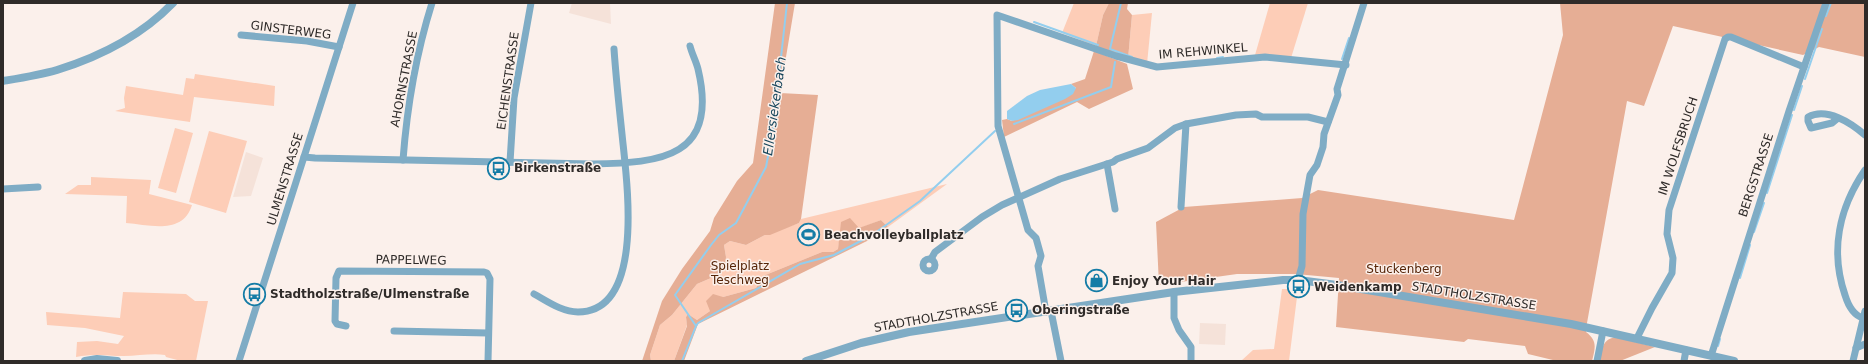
<svg xmlns="http://www.w3.org/2000/svg" width="1868" height="364" font-family="'DejaVu Sans',sans-serif">
	<rect width="100%" height="100%" fill="#fbf0eb"/>
	<!-- built -->
	<g fill="#f5e2d9">
		<polygon points="572,3 610,3 611,24 569,13"/>
		<polygon points="246,152 263,158 251,196 233,197"/>
		<polygon points="1200,323 1226,324 1225,345 1199,344"/>
	</g>
	<!-- green -->
	<g fill="#fdcdb7">
		<polygon points="1074,3 1109,3 1103,15 1096,46 1062,33"/>
		<polygon points="1270,3 1308,3 1291,58 1255,55"/>
		<polygon points="1152,13 1147,64 1128,59 1132,15"/>
		<polygon points="195,74 275,86 274,106 194,97 190,122 115,111 125,108 124,98 126,86 183,95 186,78 194,79"/>
		<polygon points="175,128 193,133 176,193 158,188"/>
		<polygon points="209,131 247,141 226,213 189,202"/>
		<path d="M91 177 151 180 149 194 192 205C183 235 150 225 126 223L127 196 65 194 78 185H91Z"/>
		<polygon points="947,184 888,227 881,220 840,236 838,249 833,252 822,252 763,276 756,288 723,297 710,311 697,320 688,314 686,317 687,325 674,361 651,361 650,355 660,325 672,315 697,284 711,278 726,263 726,257 724,245 730,241 746,245 765,235 799,223 801,219"/>
		<polygon points="1282,289 1298,289 1289,361 1241,361 1253,350 1274,349"/>
		<path d="M123 292 186 294 195 301H208L196 361H181L166 357 165 355C152 353 138 356 124 356 105 356 96 353 76 357L77 342 97 341 118 344 124 336 85 328 47 325 46 312 120 318Z"/>
	</g>
	<!-- forest -->
	<g fill="#e6ae95">
		<polygon points="775,3 795,3 780,93 818,95 801,219 799,223 770,235 765,235 746,245 730,241 724,245 726,257 725,269 711,278 697,284 672,315 660,325 650,355 651,361 642,361 662,301 682,269 710,231 714,218 737,181 753,163"/>
		<polygon points="1109,3 1128,3 1127,9 1132,15 1128,59 1096,46 1103,15"/>
		<path d="M1560 3H1865V57L1819 47 1803 55 1673 26 1644 106 1627 101 1587 323 1586 332C1598 341 1595 348 1592 361H1557L1528 354 1525 346 1468 339 1464 342 1336 327 1339 278 1296 274H1237L1159 285 1156 222 1184 207 1302 198 1318 190 1514 220 1563 35Z"/>
		<polygon points="1094,51 1127,64 1133,89 1089,109 1077,102 1004,137 1002,120 1007,119 1012,121 1076,88 1071,84 1085,79"/>
		<polygon points="850,218 859,228 881,220 888,227 867,241 698,324 684,361 674,361 687,326 686,317 688,314 697,320 710,311 706,301 713,294 723,297 756,288 763,276 822,252 833,252 838,249 841,222"/>
		<path d="M1615 337 1655 347 1620 361H1599C1602 349 1602 340 1615 337Z"/>
	</g>
	<!-- water -->
	<polygon fill="#93ceee" points="1071,84 1076,88 1073,94 1065,99 1018,120 1012,121 1007,119 1007,111 1027,96 1040,90"/>
	<g fill="none" stroke-linecap="round" stroke-linejoin="round">
		<!-- stream -->
		<g stroke="#93ceee" stroke-width="2">
			<polyline points="1121,3 1110,49 1132,57"/>
			<polyline points="1826,16 1831,3"/>
			<polyline points="1034,22 1098,45"/>
			<polyline points="1217,58 1223,57"/>
			<polyline points="1342,59 1349,38"/>
			<polyline points="1805,79 1822,29"/>
			<polyline points="1794,110 1802,86"/>
			<polyline points="1014,124 1111,87 1115,62"/>
			<polyline points="1767,193 1792,115"/>
			<polyline points="1754,232 1764,203"/>
			<polyline points="1740,278 1750,245"/>
			<polyline points="696,326 698,323 800,264 834,255 872,235 920,201 995,131"/>
			<polyline points="1718,346 1720,339"/>
			<polyline points="682,361 696,326 675,295 711,245 719,235 736,223 766,167 773,130 787,3"/>
		</g>
		<!-- minor -->
		<g stroke="#7facc5" stroke-width="7">
			<polyline points="241,35 307,41 339,47"/>
			<path d="M1838 118 1832 123 1811 128 1808 121V117C1827 107 1851 123 1865 135"/>
			<path d="M304 157 315 158 592 164C662 163 719 157 698 69 696 61 692 54 690 46"/>
			<path d="M403 160C407 107 416 54 432 3"/>
			<polyline points="510,162 514,98 531,3"/>
			<polyline points="1107,164 1115,209"/>
			<polyline points="3,189 38,187"/>
			<polyline points="1181,207 1186,124"/>
			<circle cx="929" cy="265" r="6"/>
			<polyline points="931,259 935,252 982,217 1002,205 1060,179 1113,162 1117,159 1148,148 1175,128 1186,124 1236,115 1256,114 1262,117 1308,117 1328,122"/>
			<polyline points="1298,280 1302,266 1303,214 1310,175 1317,165 1323,147 1324,134 1338,95 1337,89 1364,3"/>
			<polyline points="1174,292 1174,318 1179,330 1191,347 1191,361"/>
			<path d="M534 294C547 301 562 312 578 312 647 312 626 176 622 134 619 106 616 78 614 49"/>
			<polyline points="1051,311 1061,361"/>
			<polyline points="1046,312 1038,266 1041,256 1036,238 1028,230 998,126 997,15 1116,56 1157,67 1265,57 1346,65"/>
			<path d="M1863 318C1853 315 1848 305 1845 295 1830 251 1839 208 1865 170"/>
			<polyline points="346,326 337,324 335,321 336,278 339,271 484,272 487,273 490,279 488,361"/>
			<polyline points="394,331 488,333"/>
			<polyline points="1637,338 1652,308 1672,273 1673,258 1667,234 1669,210 1725,39 1728,37 1731,37 1804,67"/>
			<polyline points="1856,348 1865,344"/>
			<polyline points="1711,356 1789,111 1826,3"/>
			<polyline points="239,361 353,3"/>
			<polyline points="1597,361 1603,331"/>
			<polyline points="1684,361 1686,350"/>
			<polyline points="1853,361 1865,311"/>
		</g>
		<!-- tertiary -->
		<g stroke="#7facc5" stroke-width="8">
			<path d="M3 81C21 78 40 75 57 70 99 57 142 35 173 3"/>
			<polyline points="85,361 97,359 117,361"/>
			<polyline points="806,361 861,343 909,332 1174,292 1283,280 1298,280 1337,285 1571,324 1734,361"/>
		</g>
	</g>
	<!-- icons -->
	<defs>
		<symbol id="bus-ring" viewBox="-11 -11 22 22"><circle r="9.5" fill="#fbf0eb" stroke="#157ca6" stroke-width="1.5"/><path d="M-5-6H5V4H4V6H2V4H-2V6H-4V4H-5ZM-3.5-4V0h7V-4ZM-3.5 1.2v1.5H-2V1.2ZM2 1.2v1.5H3.5V1.2Z" fill="#157ca6"/></symbol>
		<symbol id="stadium-ring" viewBox="-11 -11 22 22"><circle r="9.5" fill="#fbf0eb" stroke="#157ca6" stroke-width="1.5"/><path d="M0-5a6.5 5 0 1 0 0 10a6.5 5 0 1 0 0-10ZM-3.5-1.8h7v3.6h-7Z" fill="#157ca6"/></symbol>
		<symbol id="shop-ring" viewBox="-11 -11 22 22"><circle r="9.5" fill="#fbf0eb" stroke="#157ca6" stroke-width="1.5"/><path d="M-5-2.5h2.3a2.7 3.5 0 0 1 5.4 0H5L5.5 6h-11ZM-1.5-2.5h3a1.5 2.3 0 0 0-3 0Z" fill="#157ca6"/></symbol>
	</defs>
	<g fill-rule="evenodd">
		<use href="#bus-ring" x="486" y="156" width="25" height="25"/>
		<use href="#stadium-ring" x="796" y="222" width="25" height="25"/>
		<use href="#shop-ring" x="1084" y="268" width="25" height="25"/>
		<use href="#bus-ring" x="1286" y="274" width="25" height="25"/>
		<use href="#bus-ring" x="242" y="282" width="25" height="25"/>
		<use href="#bus-ring" x="1004" y="298" width="25" height="25"/>
	</g>
	<g text-anchor="middle" stroke-width="3" stroke-linejoin="round" paint-order="stroke">
		<!-- street labels -->
		<g font-size="12" fill="#2f2b29" stroke="#fbf0eb">
			<text transform="translate(291 30) rotate(7)" y="4">GINSTERWEG</text>
			<text transform="translate(1203 51) rotate(-5)" y="4">IM REHWINKEL</text>
			<text transform="translate(404 79) rotate(-79)" y="4">AHORNSTRASSE</text>
			<text transform="translate(508 81) rotate(-82)" y="4">EICHENSTRASSE</text>
			<text transform="translate(1678 146) rotate(-72)" y="4">IM WOLFSBRUCH</text>
			<text transform="translate(1756 175) rotate(-72)" y="4">BERGSTRASSE</text>
			<text transform="translate(285 179) rotate(-73)" y="4">ULMENSTRASSE</text>
			<text transform="translate(411 260) rotate(1)" y="4">PAPPELWEG</text>
			<text transform="translate(1474 296) rotate(9)" y="4">STADTHOLZSTRASSE</text>
			<text transform="translate(936 317) rotate(-10)" y="4">STADTHOLZSTRASSE</text>
		</g>
		<!-- poi labels -->
		<g font-size="12" font-weight="bold" fill="#2f2b29" stroke="#fbf0eb" text-anchor="start">
			<text x="514" y="172">Birkenstraße</text>
			<text x="824" y="239">Beachvolleyballplatz</text>
			<text x="1112" y="285">Enjoy Your Hair</text>
			<text x="1314" y="291">Weidenkamp</text>
			<text x="270" y="298">Stadtholzstraße/Ulmenstraße</text>
			<text x="1032" y="314">Oberingstraße</text>
		</g>
		<!-- park labels -->
		<g font-size="12" fill="#562407" stroke="#fbf0eb">
			<text x="740" y="270">Spielplatz<tspan x="740" dy="14">Teschweg</tspan></text>
			<text x="1404" y="273">Stuckenberg</text>
		</g>
		<!-- water labels -->
		<g font-size="13" font-style="italic" fill="#17465c" stroke="#fbf0eb">
			<text transform="translate(774 106) rotate(-82)" y="5">Ellersiekerbach</text>
		</g>
	</g>
	<!-- border -->
	<rect width="1868" height="364" fill="none" stroke="#2f2b29" stroke-width="8"/>
</svg>
